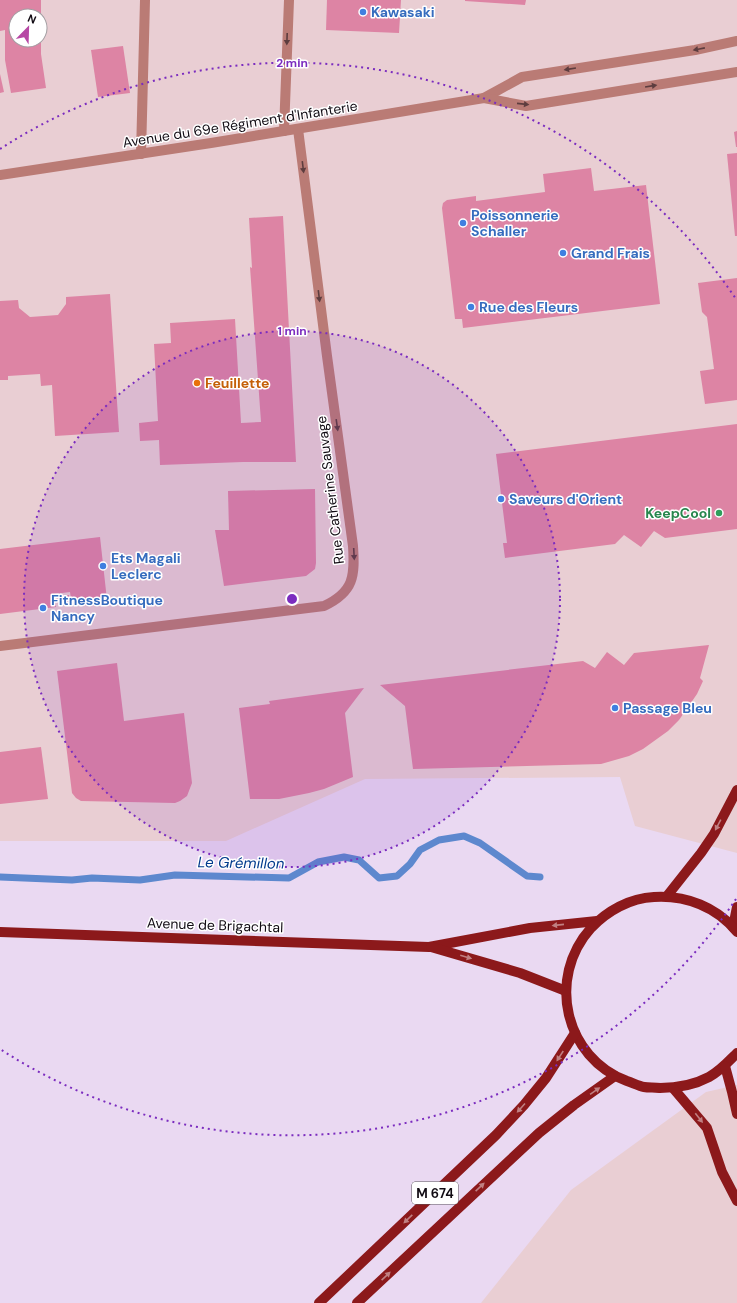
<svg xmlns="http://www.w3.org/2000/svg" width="737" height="1303" font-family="'DM Sans',sans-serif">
	<rect width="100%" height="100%" fill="#ead9f2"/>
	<!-- commercial -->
	<g fill="#e9ced3" fill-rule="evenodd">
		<path d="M0 0H737V853L635 826 620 777 365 779 226 841H0ZM16 16H40V40H16Z"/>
		<polygon points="737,1085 737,1303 481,1303 571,1190 706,1092"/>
	</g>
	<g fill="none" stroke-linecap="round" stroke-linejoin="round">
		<!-- stream -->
		<polyline stroke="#5d88ce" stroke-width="7" points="0,877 72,880 92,878 140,880 175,875 289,878 318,862 344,857 359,860 379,878 397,876 410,864 420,850 439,840 464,836 480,843 527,876 540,877"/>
	</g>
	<!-- building -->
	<g fill="#dd84a4">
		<polygon points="0,0 41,0 41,16 16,16 16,40 41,40 41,54 46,88 11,93 5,60 5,30 0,31"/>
		<polygon points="327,0 401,0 399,33 326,30"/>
		<polygon points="465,0 526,0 525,5 465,1"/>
		<polygon points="123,46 130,93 98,97 91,50"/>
		<polygon points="0,74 4,92 0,93"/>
		<polygon points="737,131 737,147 736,147 734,132"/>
		<polygon points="737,153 737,236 735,236 727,154"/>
		<polygon points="591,168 594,191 646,185 660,304 463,328 462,319 455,319 442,208 443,203 447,200 476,196 476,201 545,192 543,174"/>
		<polygon points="283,216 296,462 243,462 160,465 159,440 140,441 139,423 158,421 154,344 171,343 170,323 235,319 241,423 261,422 250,267 252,268 249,218"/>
		<polygon points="737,278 737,400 705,404 700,371 714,369 707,317 702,312 698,283"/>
		<polygon points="110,294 119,432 55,436 52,385 41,386 40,374 8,376 8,380 0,380 0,301 18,300 19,308 30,317 58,315 66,304 66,297"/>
		<polygon points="737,424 737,529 665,538 654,531 641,547 624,535 615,544 505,558 503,543 507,543 496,454"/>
		<polygon points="315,489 316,563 315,569 306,576 224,586 215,530 229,530 228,491"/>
		<polygon points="100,537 107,600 72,605 70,592 54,594 56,607 0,614 0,549"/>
		<polygon points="69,595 69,602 57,603 56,596"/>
		<polygon points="709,645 700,678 703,681 697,694 679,720 668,731 643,749 629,756 601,764 413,769 405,706 380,685 583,661 595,668 607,652 624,665 634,653"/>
		<polygon points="117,663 124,721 184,713 192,783 187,796 180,801 175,803 81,801 76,798 72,793 57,671"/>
		<polygon points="364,688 345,713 353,777 324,789 309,793 279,799 250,799 239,708 270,704 269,701"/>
		<polygon points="41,747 48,799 0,804 0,752"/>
	</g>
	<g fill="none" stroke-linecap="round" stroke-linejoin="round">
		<!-- minor -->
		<g stroke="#ba7b75" stroke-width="10">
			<polyline points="484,98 522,77 695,50 737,41"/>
			<polyline points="284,131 289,0"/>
			<polyline points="141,154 145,0"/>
			<polyline points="0,175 211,143 484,98 526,106 737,72"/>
			<path d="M0 646 324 606C354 592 355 576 353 546L327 356 298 129"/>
		</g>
		<!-- major -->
		<g stroke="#8c191b" stroke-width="10">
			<polyline points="667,896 701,853 714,834 737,790"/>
			<polyline points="733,927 737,907"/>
			<polyline points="0,932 429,947 530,928 597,921"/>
			<path d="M737 932C717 907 686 895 654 897 630 898 607 911 591 928 546 978 565 1058 627 1081 633 1083 639 1086 644 1087 649 1088 655 1087 660 1088 677 1088 694 1085 709 1077 720 1071 728 1062 737 1053"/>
			<polyline points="431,947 520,973 566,991"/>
			<polyline points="725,1066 732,1092 737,1114"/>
			<polyline points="673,1088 707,1128 722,1172 737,1201"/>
			<polyline points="319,1303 496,1135 524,1105 546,1078 575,1033"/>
			<polyline points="357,1303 539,1133 574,1105 615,1076"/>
		</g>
	</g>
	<!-- one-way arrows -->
	<defs><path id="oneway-solid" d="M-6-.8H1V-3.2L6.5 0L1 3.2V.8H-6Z"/></defs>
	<g fill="#5d3d3f">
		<use href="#oneway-solid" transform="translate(287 39) rotate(92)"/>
		<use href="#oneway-solid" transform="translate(699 49) rotate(169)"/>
		<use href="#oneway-solid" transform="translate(570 69) rotate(171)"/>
		<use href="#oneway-solid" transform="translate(651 86) rotate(-9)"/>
		<use href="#oneway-solid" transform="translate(523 104) rotate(6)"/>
		<use href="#oneway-solid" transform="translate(303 167) rotate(83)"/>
		<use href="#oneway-solid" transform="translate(319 296) rotate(83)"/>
		<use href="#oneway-solid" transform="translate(337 425) rotate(82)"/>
		<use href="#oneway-solid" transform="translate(354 554) rotate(87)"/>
	</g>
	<g fill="#c08082">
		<use href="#oneway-solid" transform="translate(718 825) rotate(118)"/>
		<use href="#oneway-solid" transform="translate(558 925) rotate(174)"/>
		<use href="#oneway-solid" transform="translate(466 957) rotate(16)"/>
		<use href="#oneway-solid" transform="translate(560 1056) rotate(123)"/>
		<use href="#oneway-solid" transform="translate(595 1091) rotate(-35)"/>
		<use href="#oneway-solid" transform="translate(521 1108) rotate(132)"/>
		<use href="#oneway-solid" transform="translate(699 1118) rotate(52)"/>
		<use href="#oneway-solid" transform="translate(480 1187) rotate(-43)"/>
		<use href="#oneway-solid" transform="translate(408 1219) rotate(136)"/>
		<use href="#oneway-solid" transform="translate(386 1276) rotate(-43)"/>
	</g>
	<!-- distance rings -->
	<circle cx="292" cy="599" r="268" fill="#7b2cbf" fill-opacity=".12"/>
	<g fill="none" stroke="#7b2cbf" stroke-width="2" stroke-dasharray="2 4">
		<circle cx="292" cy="599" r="268"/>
		<path d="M736 899A536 536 0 0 1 0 1049M0 149A536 536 0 0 1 736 299"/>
	</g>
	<!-- markers -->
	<g fill="#3f7fe0" stroke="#fff" stroke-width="1.5">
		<circle cx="363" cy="12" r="4"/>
		<circle cx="463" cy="223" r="4"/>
		<circle cx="563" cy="253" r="4"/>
		<circle cx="471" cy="307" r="4"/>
		<circle cx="501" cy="499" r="4"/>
		<circle cx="103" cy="566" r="4"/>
		<circle cx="43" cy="608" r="4"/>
		<circle cx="615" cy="708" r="4"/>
	</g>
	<circle fill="#e8710a" stroke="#fff" stroke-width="1.5" cx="197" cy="383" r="4"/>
	<circle fill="#2e9e5b" stroke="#fff" stroke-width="1.5" cx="719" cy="513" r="4"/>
	<g text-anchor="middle" stroke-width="3" stroke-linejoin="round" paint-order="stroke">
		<!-- shield labels -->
		<rect fill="#fff" stroke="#58545a" stroke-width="1" x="412" y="1182" width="46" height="22" rx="3"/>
		<g font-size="13" font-weight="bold" fill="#110b13">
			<text x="435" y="1198">M 674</text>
		</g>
		<!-- shop labels -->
		<g font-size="14" font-weight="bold" fill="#366cbe" stroke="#fff" text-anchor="start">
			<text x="371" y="17">Kawasaki</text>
			<text x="471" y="220">Poissonnerie<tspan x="471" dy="16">Schaller</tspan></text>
			<text x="571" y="258">Grand Frais</text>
			<text x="479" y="312">Rue des Fleurs</text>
			<text x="509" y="504">Saveurs d'Orient</text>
			<text x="111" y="563">Ets Magali<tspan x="111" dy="16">Leclerc</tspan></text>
			<text x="51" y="605">FitnessBoutique<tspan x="51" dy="16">Nancy</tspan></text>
			<text x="623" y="713">Passage Bleu</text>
		</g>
		<!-- street labels -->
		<g font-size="14" fill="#110b13" stroke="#fff">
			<text transform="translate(240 124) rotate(-9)" y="5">Avenue du 69e Régiment d'Infanterie</text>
			<text transform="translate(330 490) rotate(-97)" y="5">Rue Catherine Sauvage</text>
			<text transform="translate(215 925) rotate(2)" y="5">Avenue de Brigachtal</text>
		</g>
		<!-- food labels -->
		<g font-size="14" font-weight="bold" fill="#c56008" stroke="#fff" text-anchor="start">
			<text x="205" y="388">Feuillette</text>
		</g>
		<!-- leisure labels -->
		<g font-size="14" font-weight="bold" fill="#27864d" stroke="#fff" text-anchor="end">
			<text x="711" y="518">KeepCool</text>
		</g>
		<!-- water labels -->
		<g font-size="15" font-style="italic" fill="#023a8c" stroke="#fff">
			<text transform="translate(241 863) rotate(1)" y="5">Le Grémillon</text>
		</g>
	</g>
	<circle cx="292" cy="599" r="6" fill="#7b2cbf" stroke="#fff" stroke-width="2"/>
	<g font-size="12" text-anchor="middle" font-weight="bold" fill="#7b2cbf" stroke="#fff" stroke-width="3" stroke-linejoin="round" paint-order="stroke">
		<text x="292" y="67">2 min</text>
		<text x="292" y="335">1 min</text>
	</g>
	<!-- north arrow -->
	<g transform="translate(28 28) rotate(23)"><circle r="19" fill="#ffffff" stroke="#a09da1"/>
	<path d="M0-3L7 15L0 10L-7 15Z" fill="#b748a5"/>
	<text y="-6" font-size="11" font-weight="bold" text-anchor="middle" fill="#110b13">N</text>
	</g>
</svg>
